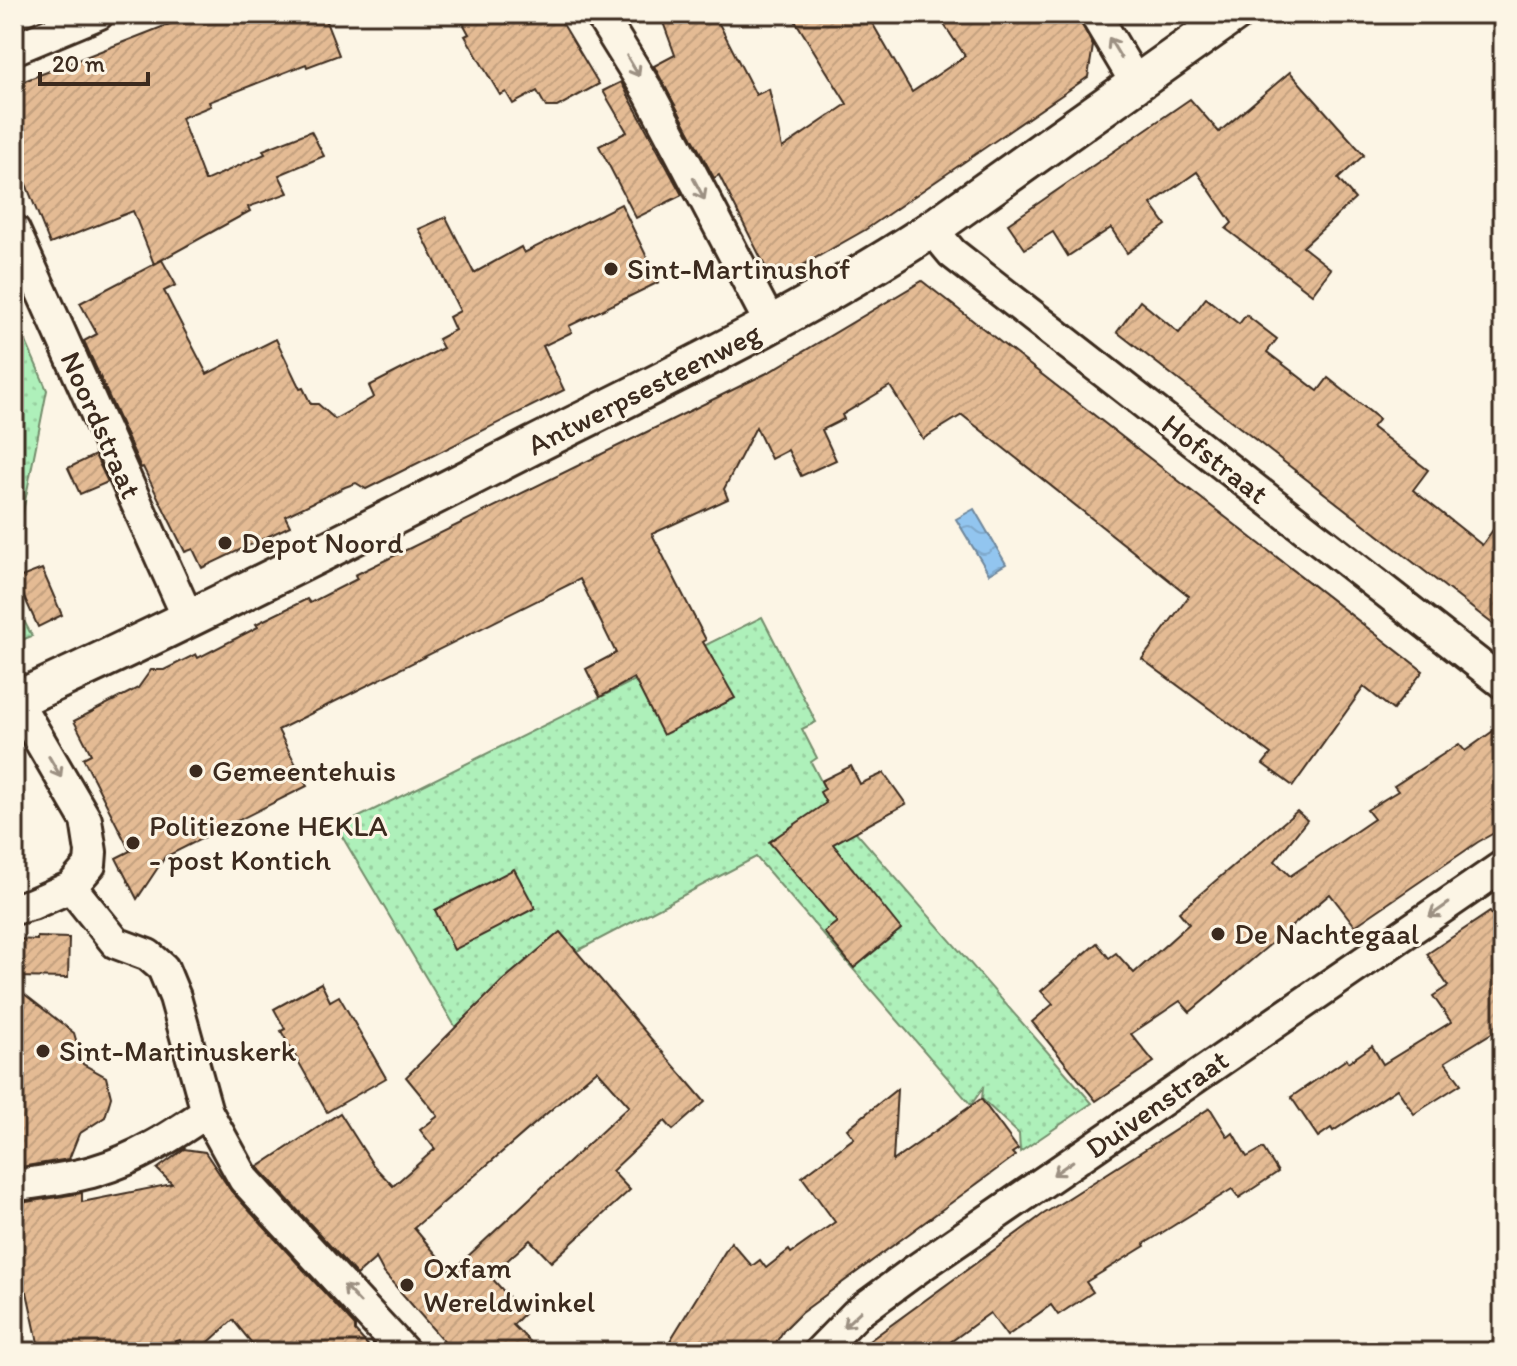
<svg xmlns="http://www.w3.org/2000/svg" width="1517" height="1366" font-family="Itim,sans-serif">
	<defs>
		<pattern id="grass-dots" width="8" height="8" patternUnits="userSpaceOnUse" patternTransform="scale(2)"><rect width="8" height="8" fill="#aef0ba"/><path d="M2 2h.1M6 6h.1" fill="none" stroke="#97ce9f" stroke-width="1.8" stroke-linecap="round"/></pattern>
		<pattern id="water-waves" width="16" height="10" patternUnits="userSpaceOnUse" patternTransform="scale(2)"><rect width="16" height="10" fill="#92c5ef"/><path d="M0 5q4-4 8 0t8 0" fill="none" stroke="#7fa9cc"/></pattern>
		<pattern id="building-hatch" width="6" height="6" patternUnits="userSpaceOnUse" patternTransform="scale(2)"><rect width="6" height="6" fill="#e4bb94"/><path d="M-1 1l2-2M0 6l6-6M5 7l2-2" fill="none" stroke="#c4a17f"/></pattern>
	</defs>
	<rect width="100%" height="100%" fill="#fcf5e5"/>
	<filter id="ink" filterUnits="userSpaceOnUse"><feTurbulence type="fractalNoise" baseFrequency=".0125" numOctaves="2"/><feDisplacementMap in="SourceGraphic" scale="16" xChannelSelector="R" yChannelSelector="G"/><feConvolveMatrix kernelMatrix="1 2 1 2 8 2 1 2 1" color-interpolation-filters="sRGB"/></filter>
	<g filter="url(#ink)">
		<!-- grass -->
		<g fill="url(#grass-dots)" stroke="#748d6c" stroke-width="2">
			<polygon points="14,314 47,390 14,557"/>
			<polygon points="14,602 32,636 14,643"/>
			<polygon points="762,617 816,722 802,729 817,758 811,762 825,789 821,792 1092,1103 1020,1152 1019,1134 982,1099 983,1088 971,1105 756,857 577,951 560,933 456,1028 337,828"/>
		</g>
		<!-- water -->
		<polygon fill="url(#water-waves)" stroke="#6f879b" stroke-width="2" points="974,509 1006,564 989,574 956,519"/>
		<!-- building -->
		<g fill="url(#building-hatch)" stroke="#3b2a1e" stroke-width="2" fill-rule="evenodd">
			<polygon points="195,14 323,14 339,55 307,67 306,64 209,102 211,106 181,118 205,181 265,154 263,150 311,131 324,156 279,175 288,193 248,207 250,211 154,264 133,211 50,244 14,154 14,85"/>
			<polygon points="458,14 557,14 599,84 557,107 546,107 537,91 513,104 506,92 500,95 465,36 469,34"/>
			<polygon points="660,14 714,14 756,95 769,89 782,148 847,104 791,14 867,14 912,92 965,56 937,14 1077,14 1093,46 1088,77 865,230 773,282 719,175 714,178 654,66 675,55"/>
			<polygon points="1290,72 1364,155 1338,179 1355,199 1303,247 1331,269 1312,294 1226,229 1232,223 1197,172 1151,204 1166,225 1127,253 1111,228 1068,256 1053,232 1025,249 1008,224 1190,99 1219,132"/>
			<polygon points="621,82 682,195 636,218 599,146 627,132 603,91"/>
			<polygon points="621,204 659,282 569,326 572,332 543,346 564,390 366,489 356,483 345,487 285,516 290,526 202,568 193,549 185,552 143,467 141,468 84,341 97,334 80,303 162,260 176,285 164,291 207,374 276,339 300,389 303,388 311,404 318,404 335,419 374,397 369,386 443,348 438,339 455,330 449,317 460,311 419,229 446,217 474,273 521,247 524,253"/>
			<polygon points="922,281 1423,671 1393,710 1364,687 1293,786 1263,764 1271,754 1142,659 1189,596 962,415 923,439 890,386 842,415 844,419 822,430 836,460 801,476 788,450 771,459 756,427 724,489 728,499 652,534 706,640 703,642 735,698 663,735 634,678 600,697 586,669 616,653 580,579 278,730 307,786 165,857 137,899 116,858 130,851 83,758 91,754 74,721 138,688 151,670 164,670 196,654 198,658 258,627 256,624 307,599 310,603 357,579 355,575 769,372"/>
			<polygon points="1206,298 1239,324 1246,315 1277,339 1267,352 1318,391 1328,378 1379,419 1372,427 1428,470 1413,490 1482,545 1503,516 1503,632 1117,332 1140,301 1179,333"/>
			<polygon points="95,455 108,482 80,494 68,468"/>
			<polygon points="42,569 62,615 38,627 16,579"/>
			<polygon points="1503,724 1503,828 1478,842 1355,926 1330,894 1190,1012 1180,1001 1131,1034 1154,1062 1096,1101 1032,1022 1053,1004 1041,991 1097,943 1109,958 1116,953 1134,973 1189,924 1179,912 1297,811 1307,820 1275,861 1290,876 1374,819 1367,810 1398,791 1394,786 1459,744 1465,751"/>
			<polygon points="851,766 860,784 884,773 906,804 833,844 901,929 854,968 824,932 837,922 769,842 826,803 820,792 825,789 821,781"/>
			<polygon points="514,869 535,908 454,950 435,910"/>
			<polygon points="1490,912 1503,931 1503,1026 1445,1062 1461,1084 1414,1114 1397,1089 1333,1131 1331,1128 1318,1137 1291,1097 1347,1059 1349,1062 1372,1046 1383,1064 1451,1022 1433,996 1448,986 1427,954"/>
			<path d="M560 932 705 1102 673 1130 665 1121 612 1171 630 1190 551 1262 530 1240 490 1276 524 1314 513 1325 541 1352H453L384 1273 376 1258 357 1275 258 1167 340 1113 373 1165 393 1186 435 1149 420 1130 438 1116 406 1077 502 981ZM597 1070 629 1106 451 1272 414 1228Z"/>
			<polygon points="37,937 69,938 68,978 14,977 14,939 37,940"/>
			<polygon points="321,983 330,1001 339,996 386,1078 327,1112 281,1031 285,1029 274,1009"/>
			<polygon points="14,986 74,1033 83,1064 106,1077 111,1097 105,1117 79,1134 69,1159 14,1168"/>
			<polygon points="897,1089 893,1161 981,1099 1018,1149 1012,1153 1015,1156 801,1313 784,1330 770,1352 663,1352 731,1242 752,1266 760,1260 766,1268 789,1250 791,1253 835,1222 802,1177 854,1138 847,1129"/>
			<polygon points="1210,1108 1228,1137 1233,1133 1247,1157 1263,1148 1278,1172 1239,1198 1232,1189 1144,1244 1145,1246 1086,1282 1093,1292 1058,1315 1051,1305 1007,1336 990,1313 937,1352 854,1352 1042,1215"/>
			<polygon points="184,1149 205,1152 231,1191 355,1326 355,1331 374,1352 259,1352 233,1320 198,1352 183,1352 180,1340 142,1352 40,1352 27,1292 14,1295 14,1204 82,1193 82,1202 172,1184 157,1169"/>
		</g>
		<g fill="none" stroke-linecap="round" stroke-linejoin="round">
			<defs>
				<g id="minor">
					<polyline points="600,14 649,93 771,325"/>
					<polyline points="1095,14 1136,83"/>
					<polyline points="14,49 98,14"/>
					<polyline points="932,229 952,253 1503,683"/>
					<polyline points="14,230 189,620"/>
					<polyline points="71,887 116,943 148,955 163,968 175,997 207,1112 244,1179 404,1352"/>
					<polyline points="14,909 32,904 71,887 90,865 91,852 86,820 16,700"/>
					<path d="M14 1186C41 1181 69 1179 95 1171 137 1159 172 1136 207 1112"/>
					<polyline points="819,1352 856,1314 917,1269 1503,866"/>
				</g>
				<path id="tertiary" d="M14 701C190 621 362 533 534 445 669 377 806 312 932 229L1234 14"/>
			</defs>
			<!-- minor casing -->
			<use href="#minor" stroke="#3b2a1e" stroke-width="36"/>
			<!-- tertiary casing -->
			<use href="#tertiary" stroke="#3b2a1e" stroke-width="42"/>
			<!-- minor -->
			<use href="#minor" stroke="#fcf5e5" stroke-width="30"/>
			<!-- tertiary -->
			<use href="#tertiary" stroke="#fcf5e5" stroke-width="36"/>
		</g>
		<!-- one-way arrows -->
		<defs><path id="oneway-shaft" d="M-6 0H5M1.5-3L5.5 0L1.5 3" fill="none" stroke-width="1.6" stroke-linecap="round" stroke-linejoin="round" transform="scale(2)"/></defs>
		<g stroke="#9c9082">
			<use href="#oneway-shaft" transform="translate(1115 48) rotate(-121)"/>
			<use href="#oneway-shaft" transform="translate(633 66) rotate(59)"/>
			<use href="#oneway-shaft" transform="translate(699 189) rotate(62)"/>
			<use href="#oneway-shaft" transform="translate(55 767) rotate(60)"/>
			<use href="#oneway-shaft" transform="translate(1439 910) rotate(145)"/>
			<use href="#oneway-shaft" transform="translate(1063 1168) rotate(145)"/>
			<use href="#oneway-shaft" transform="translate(352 1294) rotate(-133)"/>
			<use href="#oneway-shaft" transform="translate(852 1319) rotate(137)"/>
		</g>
	</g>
	<!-- markers -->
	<g fill="#3b2a1e" stroke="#fcf5e5" stroke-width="3">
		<circle cx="611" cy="269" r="8"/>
		<circle cx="225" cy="543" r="8"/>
		<circle cx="196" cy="771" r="8"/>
		<circle cx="133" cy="843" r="8"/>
		<circle cx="1218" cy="934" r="8"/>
		<circle cx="43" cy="1051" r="8"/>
		<circle cx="407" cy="1285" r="8"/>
	</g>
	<g text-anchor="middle" stroke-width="6" stroke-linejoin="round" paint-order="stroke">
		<!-- poi labels -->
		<g font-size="30" fill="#3b2a1e" stroke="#fcf5e5" text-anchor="start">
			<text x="627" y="279">Sint-Martinushof</text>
			<text x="241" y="553">Depot Noord</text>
			<text x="212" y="781">Gemeentehuis</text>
			<text x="149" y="836">Politiezone HEKLA<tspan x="149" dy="34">- post Kontich</tspan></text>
			<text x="1234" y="944">De Nachtegaal</text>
			<text x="59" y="1061">Sint-Martinuskerk</text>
			<text x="423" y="1278">Oxfam<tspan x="423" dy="34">Wereldwinkel</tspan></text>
		</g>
		<!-- street labels -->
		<g font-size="30" fill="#3b2a1e" stroke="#fcf5e5">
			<text transform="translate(644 389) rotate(-27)" y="10">Antwerpsesteenweg</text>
			<text transform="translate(101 425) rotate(66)" y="10">Noordstraat</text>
			<text transform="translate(1215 459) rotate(38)" y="10">Hofstraat</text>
			<text transform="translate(1157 1104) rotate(-35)" y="10">Duivenstraat</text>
		</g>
	</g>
	<!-- margin -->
	<rect width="1517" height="1366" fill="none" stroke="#fcf5e5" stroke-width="48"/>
	<rect x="24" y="24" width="1469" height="1318" fill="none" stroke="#3b2a1e" stroke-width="3" filter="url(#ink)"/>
	<!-- scale -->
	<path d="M40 72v12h108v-12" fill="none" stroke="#3b2a1e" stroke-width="4"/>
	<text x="52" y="72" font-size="24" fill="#3b2a1e" stroke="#fcf5e5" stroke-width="6" paint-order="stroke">20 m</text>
</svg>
